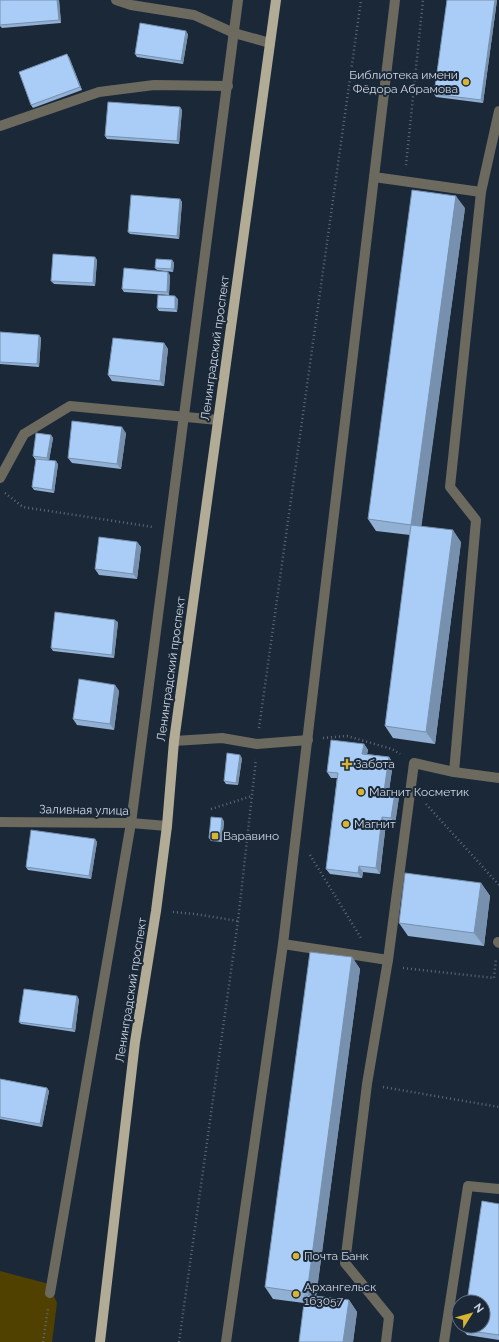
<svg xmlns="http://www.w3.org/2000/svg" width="499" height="1342" font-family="Raleway,sans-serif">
	<rect width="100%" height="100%" fill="#1a2838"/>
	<!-- green -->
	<polygon fill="#514100" points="0,1271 49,1284 57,1303 52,1342 0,1342"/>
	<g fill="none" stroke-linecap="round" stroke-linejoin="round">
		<!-- path -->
		<g stroke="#5e6a78" stroke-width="2.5" stroke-dasharray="1 3" stroke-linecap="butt">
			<polyline points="406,165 423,0"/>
			<polyline points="5,493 23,507 153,527"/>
			<polyline points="259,728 361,0"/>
			<polyline points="323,738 347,736 392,749 400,754"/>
			<polyline points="426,804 499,885"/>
			<polyline points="211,809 252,796"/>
			<polyline points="310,855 361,938"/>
			<polyline points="173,912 195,914 238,921"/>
			<polyline points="403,968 494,978 496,959"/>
			<polyline points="383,1087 499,1107"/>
			<polyline points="43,1342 48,1308"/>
			<polyline points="179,1342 238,921 256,759"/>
		</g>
		<!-- minor -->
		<g stroke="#6c695f" stroke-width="10">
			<polyline points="116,0 131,5 194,15 234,33 270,43"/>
			<polyline points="395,0 374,177 481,192"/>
			<polyline points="0,126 99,92 154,85 228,86"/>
			<polyline points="0,478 24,434 70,406 218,420"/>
			<polyline points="174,741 222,738 257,744 308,740"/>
			<polyline points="454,772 476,520 450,487 481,192 499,111"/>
			<polyline points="0,822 131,823 167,826"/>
			<polyline points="498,942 499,943"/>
			<polyline points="283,944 388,960 414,763 454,772 499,778"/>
			<polyline points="50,1293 131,823 238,0"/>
			<polyline points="226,1342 283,944 374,177"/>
			<polyline points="386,1342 389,1317 345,1263 367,1084 388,960"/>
			<polyline points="444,1342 468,1186 499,1189"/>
		</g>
		<!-- major -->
		<polyline stroke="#b2ac97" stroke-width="10" points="100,1342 135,1042 156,911 167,826 174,741 276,0"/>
	</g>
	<!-- wall -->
	<g fill="#91b0d4">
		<polygon points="0,0 59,0 61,23 2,28 0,26"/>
		<polygon points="447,0 497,0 483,103 436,97 434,94"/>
		<polygon points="188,34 183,64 137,57 135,54"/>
		<polygon points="69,57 82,90 33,108 31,105"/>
		<polygon points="180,107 182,110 179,144 107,139 105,136"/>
		<polygon points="180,199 182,202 179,239 130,234 128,232"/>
		<polygon points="465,208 421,526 461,542 435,744 393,738 385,726 410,535 376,531 368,519"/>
		<polygon points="95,257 97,260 95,286 54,284 51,281"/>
		<polygon points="172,260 174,263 173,272 157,270 155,268"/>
		<polygon points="170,275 169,295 124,292 122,289"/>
		<polygon points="178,299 177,312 159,311 157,308"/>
		<polygon points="0,332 39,335 41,338 39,367 0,364"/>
		<polygon points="164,343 168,349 164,386 112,381 108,375"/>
		<polygon points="126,433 121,469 72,463 68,458"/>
		<polygon points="51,435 53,438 49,460 58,464 54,493 34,490 32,487 36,459 35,459 33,456"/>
		<polygon points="137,542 141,547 137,579 99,575 95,569"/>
		<polygon points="118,622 114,658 53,651 51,648"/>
		<polygon points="115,685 119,691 114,730 77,725 73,719"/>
		<polygon points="364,744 368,750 367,754 389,757 393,763 389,791 399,797 395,824 386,823 380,874 363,872 362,878 330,874 326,869 337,778 331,778 327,772"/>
		<polygon points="242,758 238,785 226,784 224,781"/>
		<polygon points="224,821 222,842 211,841 209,838"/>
		<polygon points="95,839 97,842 91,879 28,870 26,867"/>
		<polygon points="481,883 490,896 484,946 408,936 399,923"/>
		<polygon points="352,957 360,969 316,1296 349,1300 357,1312 353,1342 299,1342 304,1303 273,1299 265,1287"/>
		<polygon points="79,999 75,1032 21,1024 19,1022"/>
		<polygon points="0,1079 47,1088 49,1091 42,1127 0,1119"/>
		<polygon points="499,1204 499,1340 467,1335 463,1330"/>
	</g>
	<!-- shaded-wall -->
	<g fill="#7690ad">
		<polygon points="57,0 59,0 61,23 59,20"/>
		<polygon points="495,0 497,0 483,103 481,100"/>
		<polygon points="186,31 188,34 183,64 181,61"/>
		<polygon points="67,54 69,57 82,90 80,87"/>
		<polygon points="180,107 182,110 179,144 177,141"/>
		<polygon points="456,196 465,208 420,537 411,525"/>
		<polygon points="180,199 182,202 179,239 177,236"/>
		<polygon points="95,257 97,260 95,286 93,283"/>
		<polygon points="172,260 174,263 173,272 171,269"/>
		<polygon points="168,272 170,275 169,295 167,292"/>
		<polygon points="175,296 178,299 177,312 175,309"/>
		<polygon points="39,335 41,338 39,367 37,364"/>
		<polygon points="164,343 168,349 164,386 160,381"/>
		<polygon points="122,427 126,433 121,469 117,464"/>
		<polygon points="51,435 53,438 49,461 47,458"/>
		<polygon points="56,461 58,464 54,493 52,490"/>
		<polygon points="453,530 461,542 435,744 426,732"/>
		<polygon points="137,542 141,547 137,579 133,574"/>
		<polygon points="115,620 118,622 114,658 112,655"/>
		<polygon points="115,685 119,691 114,730 110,724"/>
		<polygon points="364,744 368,750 366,760 362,754"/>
		<polygon points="240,755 242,758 238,785 236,783"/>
		<polygon points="389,757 393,763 388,796 384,791"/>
		<polygon points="395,792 399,797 395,824 391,818"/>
		<polygon points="382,817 386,823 380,874 376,868"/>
		<polygon points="222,818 224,821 222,842 220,839"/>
		<polygon points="95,839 97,842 91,879 89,876"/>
		<polygon points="359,866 363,872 362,878 358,873"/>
		<polygon points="481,883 490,896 484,946 474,933"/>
		<polygon points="352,957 360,969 315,1305 307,1293"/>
		<polygon points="77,996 79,999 75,1032 72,1029"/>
		<polygon points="47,1088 49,1091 42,1127 40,1124"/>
		<polygon points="349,1300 357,1312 353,1342 343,1342"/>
	</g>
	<!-- building -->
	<g fill="#a9cdf7" stroke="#7690ad">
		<polygon points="0,0 57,0 59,20 0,25"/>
		<polygon points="447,0 495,0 481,100 434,94"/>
		<polygon points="140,23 186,31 181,61 135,54"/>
		<polygon points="67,54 80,87 31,105 19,72"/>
		<polygon points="108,102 180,107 177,141 105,136"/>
		<polygon points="412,190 456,196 411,525 453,530 426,732 385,726 411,525 368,519"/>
		<polygon points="131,195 180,199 177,236 128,232"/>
		<polygon points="53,254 95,257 93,283 51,281"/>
		<polygon points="156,259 172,260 171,269 155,268"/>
		<polygon points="124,268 168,272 167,292 122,289"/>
		<polygon points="158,295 175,296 175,309 157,308"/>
		<polygon points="0,332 39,335 37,364 0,362"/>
		<polygon points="113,338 164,343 160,381 108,375"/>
		<polygon points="72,421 122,427 117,464 68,458"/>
		<polygon points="36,433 51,435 47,458 33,456"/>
		<polygon points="36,459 56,461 52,490 32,487"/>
		<polygon points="99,537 137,542 133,574 95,569"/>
		<polygon points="55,612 115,620 112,655 51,648"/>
		<polygon points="79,679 115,685 110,724 73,719"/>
		<polygon points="331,740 364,744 362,754 389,757 384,791 395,792 391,818 382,817 376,868 359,866 358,873 326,869 338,773 327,772"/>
		<polygon points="227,753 240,755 236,783 224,781"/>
		<polygon points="211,817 222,818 220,839 209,838"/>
		<polygon points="31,830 95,839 89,876 26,867"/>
		<polygon points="405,873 481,883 474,933 399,923"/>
		<polygon points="310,952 352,957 307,1293 265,1287"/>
		<polygon points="24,989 77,996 72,1029 19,1022"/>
		<polygon points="0,1079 47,1088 40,1124 0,1117"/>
		<polygon points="482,1201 499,1204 499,1335 463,1330 463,1326 483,1326 483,1302 467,1302"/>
		<polygon points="305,1295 349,1300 343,1342 299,1342"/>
	</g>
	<!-- markers -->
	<g fill="#d7b434" stroke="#1a2838" stroke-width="1.5">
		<circle cx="466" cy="82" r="4"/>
		<path d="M345 758h4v4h4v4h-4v4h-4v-4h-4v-4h4z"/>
		<circle cx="361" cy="792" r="4"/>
		<circle cx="346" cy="824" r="4"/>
		<rect x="211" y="832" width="8" height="8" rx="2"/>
		<circle cx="296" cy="1256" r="4"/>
		<circle cx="296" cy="1294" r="4"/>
	</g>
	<g text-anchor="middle" stroke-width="4" stroke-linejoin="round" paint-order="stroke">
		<!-- poi labels -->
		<g font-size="12" fill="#ced7e2" stroke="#1a2838" text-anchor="start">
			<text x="458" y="79" text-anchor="end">Библиотека имени<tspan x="458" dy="14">Фёдора Абрамова</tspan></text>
			<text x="355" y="768">Забота</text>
			<text x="369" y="796">Магнит Косметик</text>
			<text x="354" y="828">Магнит</text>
			<text x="223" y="840">Варавино</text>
			<text x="304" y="1260">Почта Банк</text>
			<text x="304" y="1291">Архангельск<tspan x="304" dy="14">163057</tspan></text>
		</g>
		<!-- street labels -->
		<g font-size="12" fill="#ced7e2" stroke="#1a2838">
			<text transform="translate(215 348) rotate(-82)" y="4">Ленинградский проспект</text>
			<text transform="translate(171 669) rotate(-82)" y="4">Ленинградский проспект</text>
			<text transform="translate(84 810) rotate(1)" y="4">Заливная улица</text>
			<text transform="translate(131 990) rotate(-81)" y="4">Ленинградский проспект</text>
		</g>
	</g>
	<!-- north arrow -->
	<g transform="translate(471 1314) rotate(53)"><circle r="19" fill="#1a2838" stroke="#626e7c"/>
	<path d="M0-3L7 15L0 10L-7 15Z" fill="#d7b434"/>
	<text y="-6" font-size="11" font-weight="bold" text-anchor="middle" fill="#ced7e2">N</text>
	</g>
</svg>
